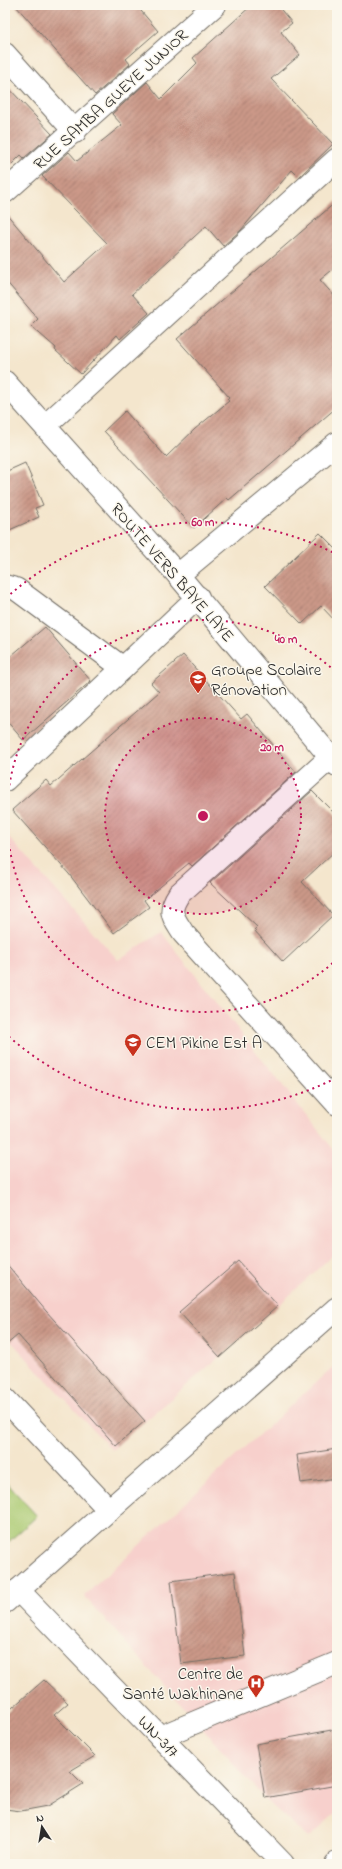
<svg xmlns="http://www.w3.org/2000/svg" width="342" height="1869" font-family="'Indie Flower',sans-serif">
	<defs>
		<pattern id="building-hatch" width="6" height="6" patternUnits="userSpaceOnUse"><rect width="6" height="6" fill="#cb9888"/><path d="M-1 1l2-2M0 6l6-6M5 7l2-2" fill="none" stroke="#a57c6f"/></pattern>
	</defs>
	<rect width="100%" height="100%" fill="#fbf7ec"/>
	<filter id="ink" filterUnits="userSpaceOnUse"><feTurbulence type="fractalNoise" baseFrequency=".025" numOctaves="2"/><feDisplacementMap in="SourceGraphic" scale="8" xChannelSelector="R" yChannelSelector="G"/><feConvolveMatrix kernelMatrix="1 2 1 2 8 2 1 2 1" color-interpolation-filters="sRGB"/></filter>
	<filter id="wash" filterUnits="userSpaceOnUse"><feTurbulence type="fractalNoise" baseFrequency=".012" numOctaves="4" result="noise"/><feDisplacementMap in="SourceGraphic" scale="16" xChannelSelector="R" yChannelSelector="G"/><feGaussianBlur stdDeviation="0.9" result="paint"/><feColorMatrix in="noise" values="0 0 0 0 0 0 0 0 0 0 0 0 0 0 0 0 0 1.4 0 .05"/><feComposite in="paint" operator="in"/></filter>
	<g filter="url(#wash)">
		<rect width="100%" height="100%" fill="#f4e6cd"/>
		<!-- built -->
		<g fill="#f7d0cc">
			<polygon points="5,833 118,960 161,932 337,1154 337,1251 278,1306 112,1450 5,1335"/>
			<polygon points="337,1363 337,1812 308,1838 266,1800 84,1596"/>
		</g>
		<!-- garden -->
		<polygon fill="#abca72" stroke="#6b7a4e" points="5,1481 37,1516 5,1545"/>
		<g id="blocks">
			<!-- building -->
			<g fill="url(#building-hatch)">
				<polygon points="15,5 136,5 158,31 126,59 130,64 95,95"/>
				<polygon points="252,5 277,5 292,23 281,32 300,55 271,79 333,144 299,177 292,170 241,230 223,246 206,226 132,294 149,313 120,339 117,335 81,374 55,350 56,348 31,326 38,319 5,280 5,212 64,282 107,243 42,176 69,152 77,161 122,125 112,114 147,82 161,99 197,63 193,58"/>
				<polygon points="5,84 52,134 24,158 21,155 5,171"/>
				<polygon points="337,201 337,266 320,280 337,299 337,407 229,500 227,498 194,528 104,431 125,411 166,457 195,429 229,401 227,399 229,397 177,339"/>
				<polygon points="25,463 43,505 35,508 39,517 5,532 5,472"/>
				<polygon points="320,533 337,550 337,623 321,606 302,624 265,586"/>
				<polygon points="45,627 91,681 23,740 5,719 5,661"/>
				<polygon points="183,655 241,719 247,714 296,772 192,866 189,863 144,900 149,907 114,933 69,874 12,810 46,780 51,786 159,692 151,683"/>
				<polygon points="312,791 337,816 337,849 302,882 333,915 283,962 254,930 257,927 210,883"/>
				<polygon points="238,1261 278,1306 220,1357 179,1312"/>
				<polygon points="5,1262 46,1311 145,1421 116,1446 18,1335 5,1346"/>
				<polygon points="337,1449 337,1478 301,1483 297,1455"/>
				<polygon points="235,1572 245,1656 181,1664 171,1581"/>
				<polygon points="44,1680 68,1703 54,1715 95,1756 70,1771 83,1784 48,1806 21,1811 5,1809 5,1714"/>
				<polygon points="337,1729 337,1785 265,1798 256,1744"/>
			</g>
		</g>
	</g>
	<g filter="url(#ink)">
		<use href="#blocks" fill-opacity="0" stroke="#716c64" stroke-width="1"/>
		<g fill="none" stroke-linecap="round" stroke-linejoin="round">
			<defs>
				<g id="minor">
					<polyline points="5,54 75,132"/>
					<polyline points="5,192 215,5"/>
					<polyline points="5,382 178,575 337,765"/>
					<polyline points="45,426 337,159"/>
					<polyline points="178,575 337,443"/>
					<polyline points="5,586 16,589 123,668"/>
					<path d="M330 758 179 894C167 912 173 917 183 933L337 1104"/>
					<polyline points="5,780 198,597"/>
					<polyline points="5,1399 109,1510"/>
					<polyline points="18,1590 283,1864"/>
					<polyline points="5,1602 337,1308"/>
					<polyline points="160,1737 337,1663"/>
					<polyline points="336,1864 337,1863"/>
				</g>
			</defs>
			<!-- minor casing -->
			<use href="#minor" stroke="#716c64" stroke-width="24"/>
			<!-- minor -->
			<use href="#minor" stroke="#fff" stroke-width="22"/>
		</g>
	</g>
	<!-- distance rings -->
	<circle cx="203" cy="816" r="98" fill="#c2185b" fill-opacity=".12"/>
	<g fill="none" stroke="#c2185b" stroke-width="2" stroke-dasharray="2 4">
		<circle cx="203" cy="816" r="98"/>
		<path d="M337 959A196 196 0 1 1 337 673"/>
		<path d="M336 1078A294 294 0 0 1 6 1034M6 598A294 294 0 0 1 336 554"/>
	</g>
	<!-- icons -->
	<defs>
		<symbol id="school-pin" viewBox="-11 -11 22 30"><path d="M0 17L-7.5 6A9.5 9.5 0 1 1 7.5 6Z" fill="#c8321e" stroke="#fbf7ec"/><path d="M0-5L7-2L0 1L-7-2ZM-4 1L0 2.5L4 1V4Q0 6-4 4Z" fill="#fff"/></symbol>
		<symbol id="hospital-pin" viewBox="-11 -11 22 30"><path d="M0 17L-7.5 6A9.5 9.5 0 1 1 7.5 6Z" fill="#c8321e" stroke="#fbf7ec"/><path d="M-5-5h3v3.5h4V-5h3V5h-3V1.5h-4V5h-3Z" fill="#fff"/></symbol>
	</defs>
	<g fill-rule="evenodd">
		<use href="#school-pin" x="188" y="669" width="20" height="27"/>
		<use href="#school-pin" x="123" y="1032" width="20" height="27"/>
		<use href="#hospital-pin" x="246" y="1673" width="20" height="27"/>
	</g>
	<g text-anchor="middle" stroke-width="3" stroke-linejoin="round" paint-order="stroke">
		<!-- street labels -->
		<g font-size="17" fill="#2b2b2b" stroke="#fbf7ec">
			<text transform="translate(110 99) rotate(-42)" y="6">RUE SAMBA GUEYE JUNIOR</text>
			<text transform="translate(173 572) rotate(49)" y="6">ROUTE VERS BAYE LAYE</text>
			<text transform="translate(159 1736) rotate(46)" y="6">WN-317</text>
		</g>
		<!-- poi labels -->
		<g font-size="17" fill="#2b2b2b" stroke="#fbf7ec" text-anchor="start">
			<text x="211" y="675">Groupe Scolaire<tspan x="211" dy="20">Rénovation</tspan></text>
			<text x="146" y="1048">CEM Pikine Est A</text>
			<text x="243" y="1679" text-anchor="end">Centre de<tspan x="243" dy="20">Santé Wakhinane</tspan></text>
		</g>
	</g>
	<circle cx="203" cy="816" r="6" fill="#c2185b" stroke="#fbf7ec" stroke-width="2"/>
	<g font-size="12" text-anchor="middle" font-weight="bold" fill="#c2185b" stroke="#fbf7ec" stroke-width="3" stroke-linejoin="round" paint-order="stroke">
		<text x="203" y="526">60 m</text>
		<text x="286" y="643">40 m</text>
		<text x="272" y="751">20 m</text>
	</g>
	<!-- margin -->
	<rect width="342" height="1869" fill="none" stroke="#fbf7ec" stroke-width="20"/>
	<!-- north arrow -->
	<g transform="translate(42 1827) rotate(348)" stroke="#fbf7ec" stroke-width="3" paint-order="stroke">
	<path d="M0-3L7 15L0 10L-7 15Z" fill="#2b2b2b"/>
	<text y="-6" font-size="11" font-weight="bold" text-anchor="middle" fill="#2b2b2b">N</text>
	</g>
</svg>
